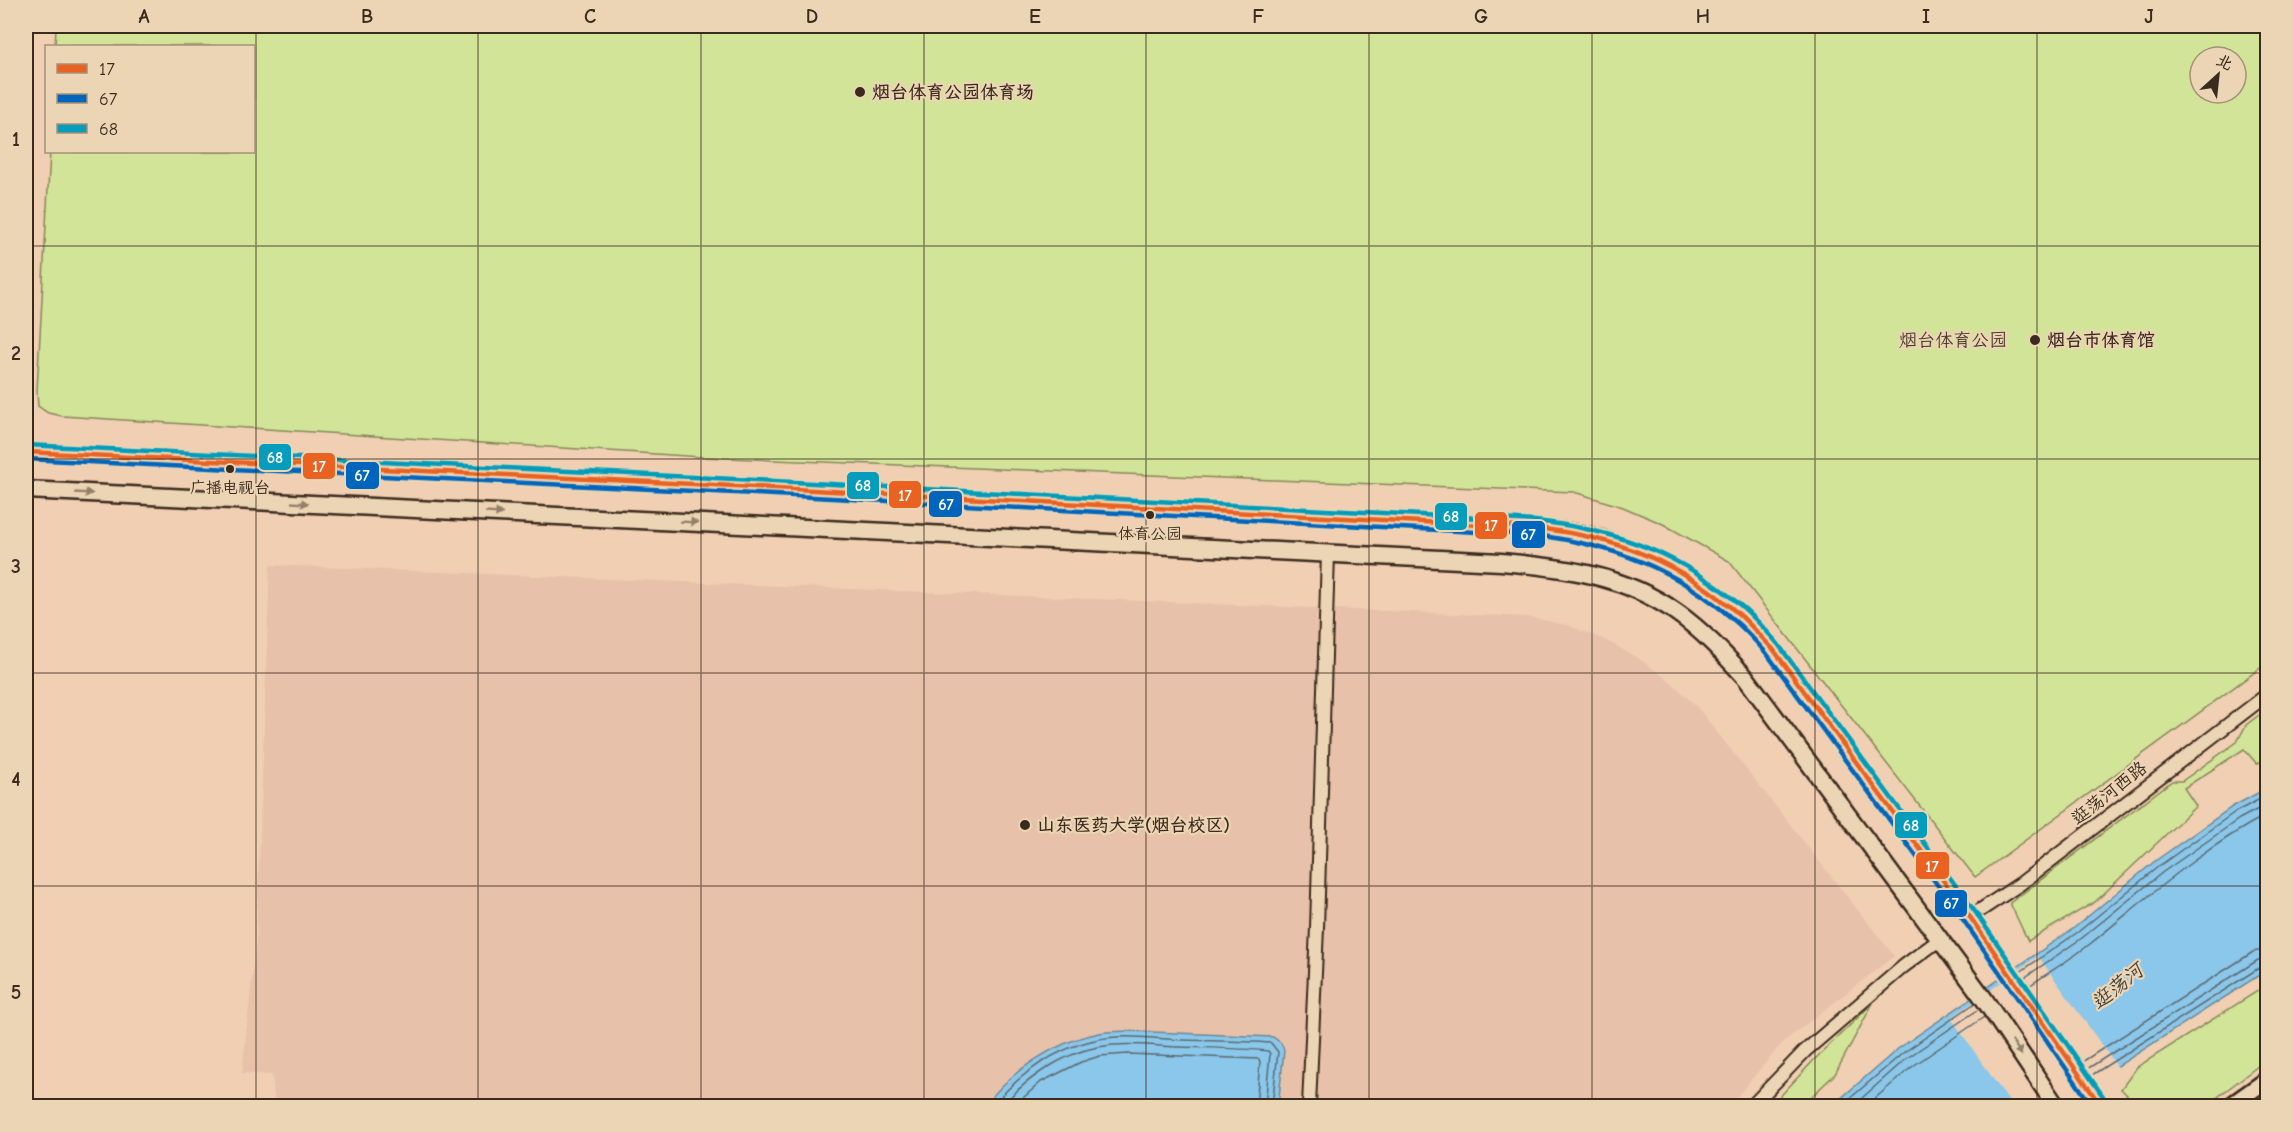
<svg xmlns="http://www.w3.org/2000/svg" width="2293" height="1132" font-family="'Comic Neue','LXGW WenKai TC',sans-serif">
	<rect width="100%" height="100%" fill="#f0cfb3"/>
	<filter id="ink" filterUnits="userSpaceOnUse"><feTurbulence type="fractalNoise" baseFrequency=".0167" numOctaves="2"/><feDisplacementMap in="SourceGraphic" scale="12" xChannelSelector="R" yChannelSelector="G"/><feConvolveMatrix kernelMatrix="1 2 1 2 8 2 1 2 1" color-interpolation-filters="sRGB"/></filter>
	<g filter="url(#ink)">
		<!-- built -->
		<polygon fill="#e7c1a9" points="270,565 1527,617 1567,625 1607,641 1641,660 1671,682 1697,707 1894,956 1783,1042 1729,1106 275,1106 272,1075 242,1073 256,943"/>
		<!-- green -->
		<g fill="#d2e497" stroke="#86875a" stroke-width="1.5" fill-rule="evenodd">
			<path d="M56 26H2267V663L1975 877 1729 561 1663 524 1623 507 1574 492 702 457 62 416 48 413 38 406 37 391 50 152H254V46H55ZM2200 57H2236V93H2200Z"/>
			<polygon points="2267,709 2267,757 2257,764 2244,749 2184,788 2196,806 2095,902 2028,941 2010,903 2172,781 2182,781 2237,742 2246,725"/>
			<polygon points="2267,985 2267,1059 2206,1106 2138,1106 2121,1089 2137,1067"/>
			<polygon points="1873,1003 1835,1074 1810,1098 1798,1106 1771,1106 1813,1061"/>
		</g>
		<!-- water -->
		<g fill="#8ac7ea" stroke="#6a8898" stroke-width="1.5">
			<polygon points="2267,788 2267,970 2096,1080 2062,1106 1832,1106 1899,1048 2074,928 2155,861 2232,807"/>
			<path d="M1128 1031 1273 1037 1281 1043 1284 1050 1278 1106H985C1008 1073 1055 1042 1095 1034 1106 1031 1117 1032 1128 1031Z"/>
		</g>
		<!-- pier -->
		<polygon fill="#f0cfb3" points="2038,956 2119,1069 2066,1106 2012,1106 1951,1018"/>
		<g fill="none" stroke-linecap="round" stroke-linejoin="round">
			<!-- shore -->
			<g stroke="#5b6970" stroke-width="1.5">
				<polyline points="2020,972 2078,932 2159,866 2235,812 2268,795"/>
				<polyline points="2024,978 2082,938 2163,872 2239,819 2268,804"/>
				<path d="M2029 986C2049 972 2071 959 2090 944 2147 898 2202 848 2268 814"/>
				<polyline points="2082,1062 2253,952 2268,949"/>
				<polyline points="2087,1069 2258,960 2268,958"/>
				<polyline points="2092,1075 2262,966 2268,965"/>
				<path d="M992 1106C1019 1075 1054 1049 1095 1040 1123 1033 1155 1039 1183 1040 1213 1041 1242 1041 1271 1043L1278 1052 1272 1106"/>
				<path d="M1002 1106C1026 1079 1061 1054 1098 1047 1125 1042 1154 1046 1181 1047 1210 1048 1239 1048 1268 1051L1270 1054 1265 1106"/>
				<polyline points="1014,1106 1041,1082 1081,1062 1100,1056 1128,1054 1259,1059 1260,1062 1256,1106"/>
				<polyline points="1841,1106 1903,1053 1975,1003"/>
				<polyline points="1853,1106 1907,1058 1979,1009"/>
				<polyline points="1866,1106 1913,1066 1984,1017"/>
			</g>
			<defs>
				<g id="minor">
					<polyline points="1970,917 2020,884 2268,694"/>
					<polyline points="1309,1106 1317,928 1328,553"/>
					<polyline points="1752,1106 1805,1051 1904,966 1939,940"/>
				</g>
				<polyline id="tertiary" points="2230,1106 2268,1079"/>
				<g id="secondary">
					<path d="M26 452 775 488 1536 528C1552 530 1567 531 1582 534 1639 546 1698 577 1741 616 1752 626 1762 638 1773 649L1970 917 2101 1106"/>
					<path d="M26 490 1501 562C1562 567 1624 575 1676 612 1702 630 1724 654 1746 678L1984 999 2056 1106"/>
				</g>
			</defs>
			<!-- minor casing -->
			<use href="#minor" stroke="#3b2a1e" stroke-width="16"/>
			<!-- tertiary casing -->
			<use href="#tertiary" stroke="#3b2a1e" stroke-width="20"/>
			<!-- secondary casing -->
			<use href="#secondary" stroke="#3b2a1e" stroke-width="21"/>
			<!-- minor -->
			<use href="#minor" stroke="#ecd5b4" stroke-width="12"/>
			<!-- tertiary -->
			<use href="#tertiary" stroke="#ecd5b4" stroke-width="15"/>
			<!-- secondary -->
			<use href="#secondary" stroke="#ecd5b4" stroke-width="16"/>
			<defs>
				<path id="bus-1" d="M26 452 775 488 1536 528C1616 537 1680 562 1741 616 1752 626 1762 638 1773 649L1970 917 2101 1106"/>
				<path id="bus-2" d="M26 459 775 495 1535 535C1613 545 1675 568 1735 621 1747 631 1757 643 1767 654L1964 921 2092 1106"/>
				<path id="bus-3" d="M26 445 775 481 1536 521C1618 530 1684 555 1746 610 1758 621 1768 633 1778 644L1976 913 2107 1102"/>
			</defs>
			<!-- bus-1 casing -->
			<use href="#bus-1" stroke="#ecd5b4" stroke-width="9"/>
			<!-- bus-2 casing -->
			<use href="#bus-2" stroke="#ecd5b4" stroke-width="9"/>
			<!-- bus-3 casing -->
			<use href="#bus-3" stroke="#ecd5b4" stroke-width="9"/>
			<!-- bus-1 -->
			<use href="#bus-1" stroke="#e96222" stroke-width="4.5"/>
			<!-- bus-2 -->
			<use href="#bus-2" stroke="#0065bd" stroke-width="4.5"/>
			<!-- bus-3 -->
			<use href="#bus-3" stroke="#069cbc" stroke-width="4.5"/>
		</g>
		<!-- one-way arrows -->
		<defs><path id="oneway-solid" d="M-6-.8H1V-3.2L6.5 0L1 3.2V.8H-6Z" transform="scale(1.5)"/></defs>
		<g fill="#948069">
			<use href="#oneway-solid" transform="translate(84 493) rotate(3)"/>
			<use href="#oneway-solid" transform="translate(300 503) rotate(3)"/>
			<use href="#oneway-solid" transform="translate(494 513) rotate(3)"/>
			<use href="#oneway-solid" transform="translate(689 522) rotate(3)"/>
			<use href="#oneway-solid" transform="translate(2017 1048) rotate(56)"/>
		</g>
	</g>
	<!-- grid -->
	<path fill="none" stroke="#3b2a1e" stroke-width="1.5" stroke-opacity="0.55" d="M256 26V1106M478 26V1106M701 26V1106M924 26V1106M1146 26V1106M1369 26V1106M1592 26V1106M1815 26V1106M2037 26V1106M26 246H2268M26 459H2268M26 673H2268M26 886H2268"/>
	<!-- markers -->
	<g fill="#3b2a1e" stroke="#ecd5b4" stroke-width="2">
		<circle cx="860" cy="92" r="6"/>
		<circle cx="2035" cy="340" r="6"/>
		<circle cx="230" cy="469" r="5"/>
		<circle cx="1150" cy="515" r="5"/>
		<circle cx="1025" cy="825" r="6"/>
	</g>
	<g text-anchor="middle" stroke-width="4.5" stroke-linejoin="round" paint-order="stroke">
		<!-- bus labels -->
		<g font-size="16" fill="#3b2a1e" stroke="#ecd5b4">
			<text x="230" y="493">广播电视台</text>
			<text x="1150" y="539">体育公园</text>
		</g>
		<!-- poi labels -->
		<g font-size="18" font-weight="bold" fill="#3b2a1e" stroke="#ecd5b4" text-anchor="start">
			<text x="872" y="98">烟台体育公园体育场</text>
			<text x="2047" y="346">烟台市体育馆</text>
			<text x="1037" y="831">山东医药大学(烟台校区)</text>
		</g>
		<!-- park labels -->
		<g font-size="18" fill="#4a3d2a" stroke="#ecd5b4">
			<text x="1953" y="346">烟台体育公园</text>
		</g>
		<!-- street labels -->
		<g font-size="18" fill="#3b2a1e" stroke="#ecd5b4">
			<text transform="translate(2109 793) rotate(-38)" y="6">逛荡河西路</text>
		</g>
		<!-- water labels -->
		<g font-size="20" font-style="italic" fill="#47423d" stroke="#ecd5b4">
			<text transform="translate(2117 986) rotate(-39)" y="7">逛荡河</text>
		</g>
	</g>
	<g stroke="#ecd5b4" stroke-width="2">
		<rect x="258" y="443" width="34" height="28" rx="6" fill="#069cbc"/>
		<rect x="302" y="452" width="34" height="28" rx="6" fill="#e96222"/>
		<rect x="345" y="461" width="35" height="29" rx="6" fill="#0065bd"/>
		<rect x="846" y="471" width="34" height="29" rx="6" fill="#069cbc"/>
		<rect x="888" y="480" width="34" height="29" rx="6" fill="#e96222"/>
		<rect x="928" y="490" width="35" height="28" rx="6" fill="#0065bd"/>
		<rect x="1434" y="502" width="34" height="29" rx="6" fill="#069cbc"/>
		<rect x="1474" y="511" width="34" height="29" rx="6" fill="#e96222"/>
		<rect x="1511" y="520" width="35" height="29" rx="6" fill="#0065bd"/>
		<rect x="1894" y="811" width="34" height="28" rx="6" fill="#069cbc"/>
		<rect x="1915" y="851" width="35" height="29" rx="6" fill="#e96222"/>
		<rect x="1934" y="889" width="34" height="29" rx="6" fill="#0065bd"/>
	</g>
	<g font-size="16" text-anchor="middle" font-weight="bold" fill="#fff">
		<text x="275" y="463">68</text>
		<text x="319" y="472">17</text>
		<text x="362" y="481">67</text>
		<text x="863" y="491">68</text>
		<text x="905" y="501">17</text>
		<text x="946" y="510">67</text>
		<text x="1451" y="522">68</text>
		<text x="1491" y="531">17</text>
		<text x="1528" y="540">67</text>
		<text x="1911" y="831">68</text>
		<text x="1932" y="872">17</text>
		<text x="1951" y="909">67</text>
	</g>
	<!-- margin -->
	<rect width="2293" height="1132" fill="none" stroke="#ecd5b4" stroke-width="66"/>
	<!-- legend -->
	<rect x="45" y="45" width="210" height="108" fill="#ecd5b4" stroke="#a59178" stroke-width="1.5"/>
	<rect x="57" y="64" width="30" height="9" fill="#e96222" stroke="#a59178" stroke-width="1.5"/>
	<text x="99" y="75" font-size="18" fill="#3b2a1e">17</text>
	<rect x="57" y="94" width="30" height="9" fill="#0065bd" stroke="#a59178" stroke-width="1.5"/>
	<text x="99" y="105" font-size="18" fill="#3b2a1e">67</text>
	<rect x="57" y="124" width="30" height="9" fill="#069cbc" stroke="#a59178" stroke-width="1.5"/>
	<text x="99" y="135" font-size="18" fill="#3b2a1e">68</text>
	<!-- north arrow -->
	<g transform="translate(2218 75) rotate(27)"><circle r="28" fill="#ecd5b4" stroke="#a59178" stroke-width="1.5"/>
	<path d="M0-4.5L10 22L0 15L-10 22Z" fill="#3b2a1e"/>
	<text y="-9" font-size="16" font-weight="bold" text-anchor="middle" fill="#3b2a1e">北</text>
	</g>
	<rect x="33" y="33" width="2227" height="1066" fill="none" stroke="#3b2a1e" stroke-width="2"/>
	<g font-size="20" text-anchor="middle" font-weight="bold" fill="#3b2a1e">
		<text x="144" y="23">A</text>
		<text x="367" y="23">B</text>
		<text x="590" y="23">C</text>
		<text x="812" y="23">D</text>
		<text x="1035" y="23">E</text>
		<text x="1258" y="23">F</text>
		<text x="1481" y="23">G</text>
		<text x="1703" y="23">H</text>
		<text x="1926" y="23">I</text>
		<text x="2149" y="23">J</text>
		<text x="16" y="146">1</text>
		<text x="16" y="360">2</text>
		<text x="16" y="573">3</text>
		<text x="16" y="786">4</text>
		<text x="16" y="999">5</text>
	</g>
</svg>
